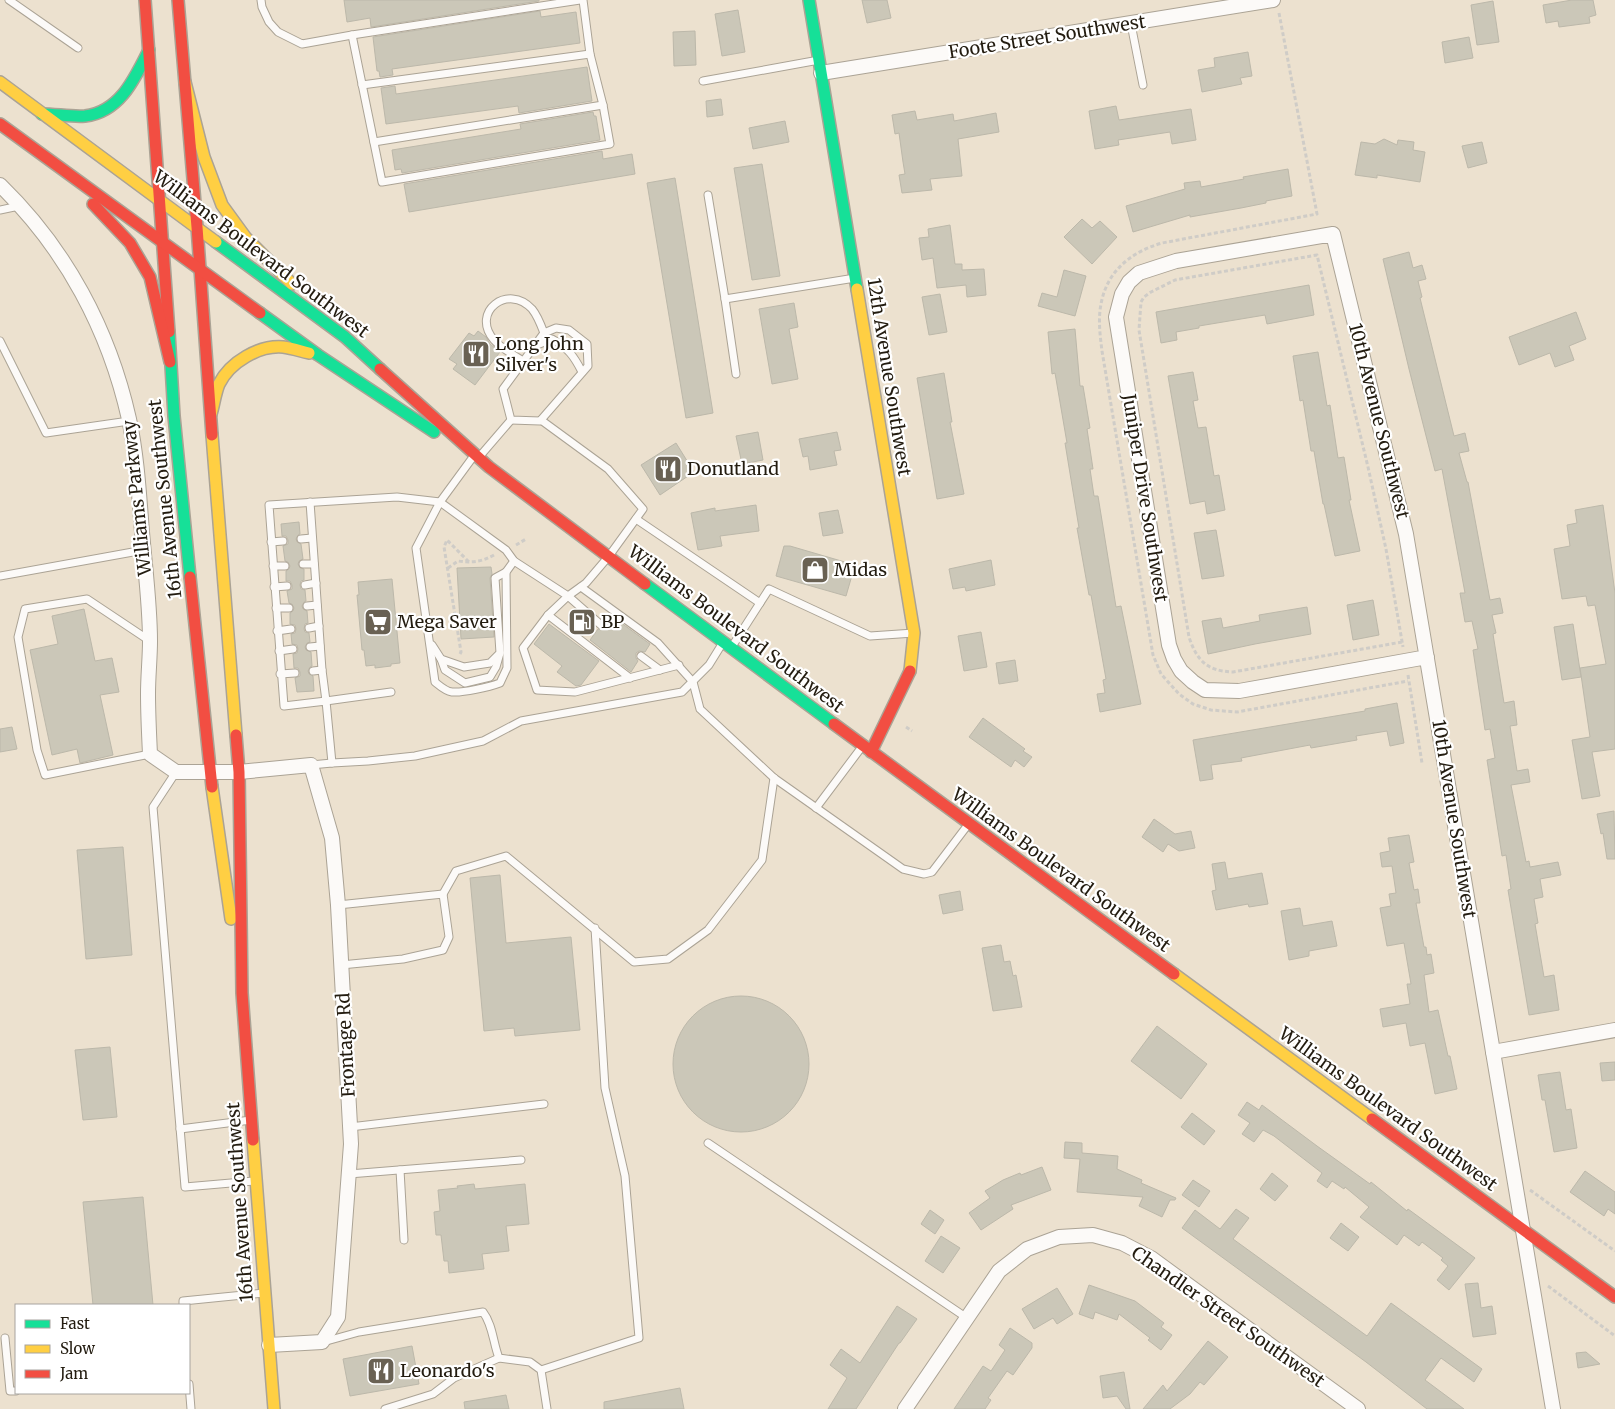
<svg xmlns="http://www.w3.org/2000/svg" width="1615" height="1409" font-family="Merriweather,serif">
	<rect width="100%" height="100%" fill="#ece1cf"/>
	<!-- building -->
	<g fill="#cbc7b8" stroke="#bcb8aa">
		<polygon points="344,0 539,0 539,1 371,27 370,18 347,22"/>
		<polygon points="862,0 887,0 891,18 867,23"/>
		<polygon points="1572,0 1593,0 1596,15 1589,17 1590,23 1559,27 1558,21 1546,23 1543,5"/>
		<polygon points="1493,1 1499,42 1477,45 1471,5"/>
		<polygon points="738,10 745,52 722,56 715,14"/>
		<polygon points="540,11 541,17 576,12 580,43 392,69 393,75 380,77 379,71 377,71 373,37"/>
		<polygon points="695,31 696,65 674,66 673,32"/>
		<polygon points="1469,37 1473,58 1445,63 1442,42"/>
		<polygon points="1248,52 1252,76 1240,78 1242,84 1202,92 1198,70 1215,67 1214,58"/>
		<polygon points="587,67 592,101 519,113 518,106 386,124 381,88 395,86 396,94"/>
		<polygon points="721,99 723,115 707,117 706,101"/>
		<polygon points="1116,106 1119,120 1191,109 1196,140 1172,144 1170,132 1118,140 1119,145 1095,149 1089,111"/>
		<polygon points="915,111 917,120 953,114 954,121 996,113 999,132 958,139 962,176 930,179 932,190 902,193 899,175 905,174 903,162 899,133 895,134 892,115"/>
		<polygon points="593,112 594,116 596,116 600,140 402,173 401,169 395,170 392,150 521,129 520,124"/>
		<polygon points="785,121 789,142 753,149 749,128"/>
		<polygon points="1384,139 1397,145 1398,140 1414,142 1413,150 1425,152 1420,182 1377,175 1377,178 1355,175 1361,142 1375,144"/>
		<polygon points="1482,142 1487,163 1468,168 1462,146"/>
		<polygon points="602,151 603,159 632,154 635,174 409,212 404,184"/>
		<polygon points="762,164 780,276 752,280 734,168"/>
		<polygon points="1288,169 1292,196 1266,201 1266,203 1241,208 1190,217 1190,215 1133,232 1126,206 1185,189 1184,183 1200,181 1201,187 1244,179 1243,177"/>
		<polygon points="675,178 713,413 686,418 647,183"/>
		<polygon points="1082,219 1092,228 1100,221 1117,237 1092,264 1064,237"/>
		<polygon points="950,225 955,264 962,264 962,270 984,269 986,295 967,297 966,285 937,288 933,258 922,260 919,238 929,237 928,229"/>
		<polygon points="1409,252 1413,268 1422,265 1426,279 1418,281 1422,297 1420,298 1454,436 1465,433 1469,451 1459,453 1467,482 1468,482 1490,600 1500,598 1503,613 1492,615 1496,633 1493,634 1504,703 1514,701 1517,725 1510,726 1517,771 1528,769 1530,782 1511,785 1526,862 1529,861 1530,867 1558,862 1561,875 1540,879 1543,897 1534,899 1538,923 1535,924 1544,977 1554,975 1559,1010 1529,1015 1508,890 1511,889 1506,855 1502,856 1487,760 1495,758 1490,729 1485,730 1473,650 1478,649 1472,621 1465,622 1460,593 1465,593 1442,469 1435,471 1409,369 1383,259"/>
		<polygon points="1064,270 1086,276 1075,316 1038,306 1042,293 1057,297"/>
		<polygon points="1309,285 1314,315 1267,324 1265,315 1199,326 1199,328 1176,332 1177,340 1161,343 1156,312"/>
		<polygon points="940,294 947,332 929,335 922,297"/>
		<polygon points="794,303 798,327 789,329 798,379 772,384 759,309"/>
		<polygon points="1576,312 1586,339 1569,346 1574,360 1555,367 1550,353 1519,365 1509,337"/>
		<polygon points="1075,329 1080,386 1083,386 1090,428 1087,429 1093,469 1090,469 1094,496 1098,496 1116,607 1121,606 1141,704 1100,712 1097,694 1105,693 1103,680 1106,679 1091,595 1089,595 1077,528 1079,528 1065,443 1067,443 1055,373 1052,374 1048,332"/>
		<polygon points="478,331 486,337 490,344 500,352 475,385 453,369 457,364 449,359 469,333 474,336"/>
		<polygon points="1318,352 1327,406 1330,405 1338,458 1344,457 1351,500 1349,500 1360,551 1335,556 1324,504 1323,504 1314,451 1311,451 1303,400 1300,401 1293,356"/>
		<polygon points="1193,372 1198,400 1193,401 1198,428 1206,427 1214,476 1219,475 1225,510 1207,514 1205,501 1190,504 1168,376"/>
		<polygon points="944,373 952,422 950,422 964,494 937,499 917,378"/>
		<polygon points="758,432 763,460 742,464 736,436"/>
		<polygon points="837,432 841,450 834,451 837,465 810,470 808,456 803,457 799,439"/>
		<polygon points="676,443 694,472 660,495 641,465"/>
		<polygon points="756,505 759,531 720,536 722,546 698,550 691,513 715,508 715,511"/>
		<polygon points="1603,505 1615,593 1615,749 1592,752 1600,796 1582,799 1572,740 1590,737 1580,668 1606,664 1595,605 1588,606 1586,596 1562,599 1554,549 1570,546 1567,525 1577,523 1575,510"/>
		<polygon points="838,510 843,533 823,536 819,513"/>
		<polygon points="299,522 300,534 298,535 296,539 297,542 301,544 303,559 299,561 298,564 300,568 304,569 304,580 301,581 300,585 301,589 305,590 306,601 304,602 302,606 303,609 307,611 308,623 305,624 304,629 305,632 309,633 310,642 307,643 305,647 306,650 311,652 312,666 310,667 308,671 309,674 313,676 314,691 297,692 295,678 300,676 300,672 298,668 294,668 293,654 297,653 298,649 297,645 292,644 291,634 295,633 296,629 295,625 290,624 290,613 293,611 294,608 292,604 289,603 287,591 292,589 292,585 290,581 286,581 286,571 289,569 290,566 288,562 285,561 283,546 288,544 288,540 286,536 282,536 281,524"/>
		<polygon points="1216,530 1224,576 1202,579 1194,533"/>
		<polygon points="784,546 790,546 855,565 846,596 776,576"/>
		<polygon points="991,560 995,585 966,591 965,587 953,589 949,569"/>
		<polygon points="491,567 492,574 490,578 494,637 461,639 457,568"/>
		<polygon points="392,579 400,663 391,664 391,666 375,668 375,665 366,666 364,650 362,650 357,595 359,595 358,582"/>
		<polygon points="1373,600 1379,635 1353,640 1347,605"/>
		<polygon points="1307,607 1311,634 1255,644 1208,654 1202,621 1221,618 1223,628 1260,621 1259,615"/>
		<polygon points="84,609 95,661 112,658 119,692 100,695 113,755 80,763 77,749 52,755 30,650 58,644 52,616"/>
		<polygon points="609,614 650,644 645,652 639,651 636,653 636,658 638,661 631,672 590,640 598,629 602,630 605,628 606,624 604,620"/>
		<polygon points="549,624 599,661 581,685 576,686 557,672 562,666 534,644"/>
		<polygon points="1573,624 1581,677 1562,680 1554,627"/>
		<polygon points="981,632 987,667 964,671 958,636"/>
		<polygon points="1015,660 1018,681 999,684 996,663"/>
		<polygon points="1397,703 1404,743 1390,746 1387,731 1356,736 1357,740 1311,748 1310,745 1241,758 1242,761 1211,765 1213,779 1200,781 1193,740 1365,711 1365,709"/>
		<polygon points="983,718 1025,749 1023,751 1032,757 1024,767 1015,760 1011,767 969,737"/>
		<polygon points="12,727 17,749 0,752 0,729"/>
		<polygon points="1614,811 1615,859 1607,859 1603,833 1601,834 1597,814"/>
		<polygon points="1154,819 1175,834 1191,831 1195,848 1179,851 1168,844 1163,852 1142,837"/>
		<polygon points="1409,835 1414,862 1409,863 1414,890 1418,889 1420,903 1416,903 1424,947 1426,947 1427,955 1431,954 1434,973 1424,975 1429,1012 1438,1010 1448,1056 1450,1056 1457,1089 1435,1094 1425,1043 1410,1046 1406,1023 1383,1027 1380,1009 1410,1004 1407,984 1411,984 1404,943 1387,946 1380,908 1391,906 1389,894 1396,893 1392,866 1382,867 1380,853 1390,851 1388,838"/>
		<polygon points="123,847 132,955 86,959 77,850"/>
		<polygon points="1225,862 1228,879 1262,873 1268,904 1249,907 1248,904 1216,910 1212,891 1216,890 1212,864"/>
		<polygon points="500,875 506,943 571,937 580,1030 515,1036 514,1028 484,1031 470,878"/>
		<polygon points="960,891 963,910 943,914 939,895"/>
		<polygon points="1300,908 1303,926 1332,921 1337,946 1309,951 1309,956 1289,960 1281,911"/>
		<polygon points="1001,945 1004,962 1010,961 1013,976 1016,975 1022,1007 993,1011 982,948"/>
		<circle cx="741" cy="1064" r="68"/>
		<polygon points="1157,1026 1207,1064 1181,1099 1131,1061"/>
		<polygon points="110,1047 117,1117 83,1120 75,1050"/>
		<polygon points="1615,1062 1615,1080 1602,1081 1600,1063"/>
		<polygon points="1560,1072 1566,1110 1571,1109 1577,1148 1554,1152 1545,1100 1542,1100 1538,1075"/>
		<polygon points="1247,1102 1259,1110 1262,1105 1317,1146 1370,1184 1371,1182 1407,1211 1408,1209 1475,1258 1449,1290 1437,1280 1448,1266 1441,1260 1443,1258 1422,1242 1419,1246 1404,1235 1397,1245 1360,1217 1369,1207 1345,1187 1344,1189 1332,1181 1327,1188 1317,1181 1322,1173 1274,1136 1263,1130 1254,1142 1242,1134 1250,1123 1238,1115"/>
		<polygon points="1192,1113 1215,1131 1204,1145 1181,1127"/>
		<polygon points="1065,1142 1082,1143 1082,1153 1118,1156 1117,1169 1142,1180 1141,1183 1176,1198 1175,1200 1170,1200 1162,1217 1139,1206 1143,1197 1077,1192 1080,1159 1064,1158"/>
		<polygon points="1042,1167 1051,1190 1011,1205 1013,1209 981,1230 969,1213 990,1198 985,1191 1003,1180 1020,1173 1021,1175"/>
		<polygon points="1585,1171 1615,1192 1615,1214 1608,1209 1604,1216 1570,1192"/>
		<polygon points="1272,1173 1288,1186 1275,1201 1260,1189"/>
		<polygon points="1193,1180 1210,1191 1199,1207 1182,1195"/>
		<polygon points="474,1184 475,1189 525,1184 529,1224 506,1226 509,1251 482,1254 484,1269 449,1273 448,1261 444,1261 441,1235 436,1235 434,1212 440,1211 438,1190 458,1188 457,1186"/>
		<polygon points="143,1197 153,1305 93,1305 83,1202"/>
		<polygon points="1236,1209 1249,1218 1233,1239 1367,1336 1391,1303 1482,1369 1474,1382 1441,1358 1425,1380 1464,1409 1427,1409 1366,1362 1182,1228 1195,1210 1220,1229"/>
		<polygon points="930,1210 944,1220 935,1234 921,1224"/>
		<polygon points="1341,1223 1359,1237 1348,1251 1330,1238"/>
		<polygon points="941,1236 960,1248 943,1273 925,1261"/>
		<polygon points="1478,1283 1481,1308 1492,1306 1496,1334 1473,1337 1465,1284"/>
		<polygon points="1089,1285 1135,1301 1164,1323 1161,1327 1172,1335 1161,1350 1148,1340 1150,1338 1119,1314 1117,1320 1095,1312 1093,1319 1079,1314"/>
		<polygon points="1057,1288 1073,1314 1057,1324 1053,1318 1034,1329 1022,1309"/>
		<polygon points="897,1306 917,1319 900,1343 899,1343 856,1409 828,1409 847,1378 830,1365 841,1349 860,1363"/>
		<polygon points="1010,1328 1032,1343 1032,1348 1013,1375 1007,1371 988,1398 991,1400 985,1409 954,1409 983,1366 991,1371 1005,1350 999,1345"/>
		<polygon points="1208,1341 1228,1357 1204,1385 1200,1382 1190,1394 1170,1409 1143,1409 1163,1385 1167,1391"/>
		<polygon points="412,1346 419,1384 350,1396 343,1359"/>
		<polygon points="1586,1352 1600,1364 1578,1368 1576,1353"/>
		<polygon points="1124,1372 1130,1409 1126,1409 1117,1396 1103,1398 1100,1376"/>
		<polygon points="680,1388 684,1409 604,1409 604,1402"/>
		<polygon points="506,1395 509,1409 465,1409 464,1402"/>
	</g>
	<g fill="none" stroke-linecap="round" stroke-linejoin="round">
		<defs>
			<g id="lane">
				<polyline points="9,0 78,48"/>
				<polyline points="261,0 262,7 269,22 278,32 302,44 352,35 580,0"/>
				<polyline points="1131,24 1143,85"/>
				<polyline points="352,35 382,182 610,144 603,105 590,54 583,0"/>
				<polyline points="703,81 819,60"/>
				<polyline points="362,85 590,54"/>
				<polyline points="374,142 603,105"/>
				<polyline points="708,195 725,299 855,278"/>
				<polyline points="0,210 19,206"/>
				<polyline points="725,299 736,374"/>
				<polygon points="556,328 569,330 587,344 588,366 540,421 511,420 503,389 544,333"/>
				<polyline points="0,341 46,433 129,421"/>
				<path d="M537 345 552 339C568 348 574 356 582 372"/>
				<path d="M523 361C514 355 502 349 494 340 470 312 508 283 532 309 537 315 541 325 544 333"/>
				<polyline points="541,420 608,469 643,509 609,556 586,583 568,596 514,561 506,550 440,502 397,497 269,505 284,706 326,701 332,763 368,761 415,756 483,741 521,721 682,692 709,665 722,644"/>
				<polyline points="480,456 511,420"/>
				<path d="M473 457 440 502 416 548 435 682C440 686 445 691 452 692 463 693 489 687 500 683L507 668 506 572 514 561"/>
				<polyline points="310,502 322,670 326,701 391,692"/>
				<polyline points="636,519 760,603"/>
				<polyline points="301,539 312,538"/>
				<polyline points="271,542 283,541"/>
				<polyline points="303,564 314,564"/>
				<polyline points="273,566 285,566"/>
				<polyline points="0,576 144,550"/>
				<polyline points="305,585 316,583"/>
				<polyline points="274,587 287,586"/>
				<polyline points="581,587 658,643 693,682 700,709 774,778 903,869 924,874 932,872 967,826"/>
				<polyline points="307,606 317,605"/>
				<polyline points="276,608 289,608"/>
				<polyline points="548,615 630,678"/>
				<polyline points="601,625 568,596 548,615 523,648 537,690 575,692 679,665"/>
				<polyline points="309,628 319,626"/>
				<polyline points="277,631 291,629"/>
				<polyline points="150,641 87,599 25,609 18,637 37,750 45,775 150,754"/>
				<polyline points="432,645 441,659 464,667 490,663 500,653 495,578 506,572"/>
				<polyline points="733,645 769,589 870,636 914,633"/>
				<polyline points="310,647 320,646"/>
				<polyline points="279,651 293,649"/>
				<polyline points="641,656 660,670"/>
				<polyline points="441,659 445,670 465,683 490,677 496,667 500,653"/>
				<polyline points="313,671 322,670"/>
				<polyline points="280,674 295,673"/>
				<polyline points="311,765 332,763"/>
				<polyline points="176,772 153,807 185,1187 254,1181"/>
				<polyline points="816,808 861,748"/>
				<polyline points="443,894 456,871 506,856 634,962 668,959 708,930 762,860 774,778"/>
				<polyline points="338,905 443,894 449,937 443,950 403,959 341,965"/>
				<polyline points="350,1127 544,1104"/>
				<polyline points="180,1129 251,1120"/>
				<polyline points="708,1143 967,1318"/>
				<polyline points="400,1170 404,1240"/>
				<polyline points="349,1174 521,1160"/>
				<polyline points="183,1305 183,1301 264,1293"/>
				<polyline points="5,1338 10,1391 16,1391"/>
				<path d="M323 1342 359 1332 483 1312C493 1325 493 1343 499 1358L530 1362 541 1370 547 1409"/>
				<polyline points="541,1370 639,1338 625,1176 605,1088 595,928"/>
				<polyline points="189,1384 191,1409"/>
				<polyline points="385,1409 433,1394 454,1378 499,1358"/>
			</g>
			<g id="street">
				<polyline points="821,73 1273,0"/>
				<path d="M0 185C66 249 109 330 129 419 137 456 139 494 142 532 145 568 150 605 150 641 150 658 148 676 148 694 148 714 149 734 150 754L176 772H239L311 765 332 838 338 905 351 1144 338 1317 322 1342 269 1345"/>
				<polyline points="1427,657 1239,691 1205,690 1193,682 1181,671 1174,659 1169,645 1116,317 1122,294 1129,282 1139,273 1176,261 1333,234 1406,534 1553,1409"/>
				<polyline points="1493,1052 1615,1030"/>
				<polyline points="905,1409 999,1271 1027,1249 1059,1237 1093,1235 1122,1243 1151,1258 1358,1409"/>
			</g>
			<g id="fast">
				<polyline points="809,0 857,289"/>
				<path d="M42 114C56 114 71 117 85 116 120 112 135 78 149 50"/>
				<polyline points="216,242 345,337 380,369"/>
				<polyline points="260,313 318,355 434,432"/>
				<polyline points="169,332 174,416 190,577"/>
				<polyline points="645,584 834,724"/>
			</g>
			<g id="slow">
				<polyline points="0,82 216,242"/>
				<polyline points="185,82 204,157 222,205 246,238 292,284"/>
				<polyline points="857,289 914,633 910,671"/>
				<path d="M211 414C214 404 215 394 219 384 230 362 259 345 283 347 292 348 300 351 309 353"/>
				<polyline points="212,435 236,735"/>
				<polyline points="212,787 231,919"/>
				<polyline points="1174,974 1372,1119"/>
				<polyline points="253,1140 274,1409"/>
			</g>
			<g id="jam">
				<polyline points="145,0 169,332"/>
				<polyline points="178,0 197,227 212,435"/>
				<polyline points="0,124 260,313"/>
				<polyline points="93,204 130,243 150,277 170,362"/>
				<polyline points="380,369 489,467 645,584"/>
				<polyline points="190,577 212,787"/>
				<polyline points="834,724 1174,974"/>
				<polyline points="236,735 239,772 242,993 253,1140"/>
				<polyline points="871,752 910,671"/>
				<polyline points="1372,1119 1615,1297"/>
			</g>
		</defs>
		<!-- lane casing -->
		<use href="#lane" stroke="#aba395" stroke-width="9"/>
		<!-- street casing -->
		<use href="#street" stroke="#aba395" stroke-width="16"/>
		<!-- fast casing -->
		<use href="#fast" stroke="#aba395" stroke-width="14"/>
		<!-- slow casing -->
		<use href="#slow" stroke="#aba395" stroke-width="14"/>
		<!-- jam casing -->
		<use href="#jam" stroke="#aba395" stroke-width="14"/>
		<!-- path -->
		<g stroke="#cfccc7" stroke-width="3" stroke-dasharray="4 2.5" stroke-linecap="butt">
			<path d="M1279 13 1317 214 1162 243C1131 252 1107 271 1101 304 1098 319 1100 335 1102 351L1153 655 1161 674 1179 694 1193 704 1211 710 1237 712 1408 681"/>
			<polyline points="516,545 526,539"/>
			<path d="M448 568 458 561C471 563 482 562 494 555"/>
			<path d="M1402 642 1233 672C1207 671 1197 661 1189 637L1139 330 1141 302 1144 297 1151 292 1175 280 1317 255 1368 467 1386 549 1403 647"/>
			<polyline points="460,654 461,652 444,547 447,540 469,562"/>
			<polyline points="1408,675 1422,763"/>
			<polyline points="906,727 912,731"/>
			<polyline points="1530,1190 1615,1251"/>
			<polyline points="1548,1286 1615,1336"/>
		</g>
		<!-- lane -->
		<use href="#lane" stroke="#fcfaf8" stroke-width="7"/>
		<!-- street -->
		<use href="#street" stroke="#fcfaf8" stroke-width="14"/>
		<!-- fast -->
		<use href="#fast" stroke="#16e098" stroke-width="11"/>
		<!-- slow -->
		<use href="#slow" stroke="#ffcf43" stroke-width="11"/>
		<!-- jam -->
		<use href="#jam" stroke="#f24e42" stroke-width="11"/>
	</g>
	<!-- icons -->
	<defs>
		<symbol id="restaurant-square" viewBox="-11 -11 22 22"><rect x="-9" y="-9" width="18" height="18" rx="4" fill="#696153" stroke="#fff"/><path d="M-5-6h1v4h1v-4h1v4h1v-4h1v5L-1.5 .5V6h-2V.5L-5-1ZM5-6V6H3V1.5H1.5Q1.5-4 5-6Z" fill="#fff"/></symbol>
		<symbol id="shop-square" viewBox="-11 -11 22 22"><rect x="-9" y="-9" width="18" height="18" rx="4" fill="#696153" stroke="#fff"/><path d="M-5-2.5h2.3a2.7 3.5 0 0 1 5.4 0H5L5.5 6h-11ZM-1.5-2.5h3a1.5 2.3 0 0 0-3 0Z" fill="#fff"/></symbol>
		<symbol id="supermarket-square" viewBox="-11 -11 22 22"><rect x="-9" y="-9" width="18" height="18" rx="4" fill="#696153" stroke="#fff"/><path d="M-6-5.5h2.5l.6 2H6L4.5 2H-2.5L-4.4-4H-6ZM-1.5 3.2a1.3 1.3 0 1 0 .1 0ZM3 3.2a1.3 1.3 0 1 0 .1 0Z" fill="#fff"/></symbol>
		<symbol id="fuel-square" viewBox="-11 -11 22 22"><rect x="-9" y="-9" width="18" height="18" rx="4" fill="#696153" stroke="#fff"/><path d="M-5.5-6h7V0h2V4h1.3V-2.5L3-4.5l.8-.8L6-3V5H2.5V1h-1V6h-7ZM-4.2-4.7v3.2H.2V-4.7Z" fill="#fff"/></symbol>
	</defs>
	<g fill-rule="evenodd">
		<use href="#restaurant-square" x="460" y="338" width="32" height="32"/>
		<use href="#restaurant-square" x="652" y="453" width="32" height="32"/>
		<use href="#shop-square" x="799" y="554" width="32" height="32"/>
		<use href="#supermarket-square" x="362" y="606" width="32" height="32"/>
		<use href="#fuel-square" x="566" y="606" width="32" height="32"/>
		<use href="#restaurant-square" x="365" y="1355" width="32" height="32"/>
	</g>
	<g text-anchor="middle" stroke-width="4.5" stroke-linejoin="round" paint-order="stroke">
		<!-- street labels -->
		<g font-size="18" fill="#231c10" stroke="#fff">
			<text transform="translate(1047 37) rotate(-9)" y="6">Foote Street Southwest</text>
			<text transform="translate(261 254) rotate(37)" y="6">Williams Boulevard Southwest</text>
			<text transform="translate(889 377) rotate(81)" y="6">12th Avenue Southwest</text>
			<text transform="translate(1379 421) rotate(76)" y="6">10th Avenue Southwest</text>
			<text transform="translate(137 498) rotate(-96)" y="6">Williams Parkway</text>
			<text transform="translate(1145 498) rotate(81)" y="6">Juniper Drive Southwest</text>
			<text transform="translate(165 499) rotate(-96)" y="6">16th Avenue Southwest</text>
			<text transform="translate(736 629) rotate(37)" y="6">Williams Boulevard Southwest</text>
			<text transform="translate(1454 819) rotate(81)" y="6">10th Avenue Southwest</text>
			<text transform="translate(1061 870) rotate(36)" y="6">Williams Boulevard Southwest</text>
			<text transform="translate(346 1045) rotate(-93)" y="6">Frontage Rd</text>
			<text transform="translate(1388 1109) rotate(36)" y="6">Williams Boulevard Southwest</text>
			<text transform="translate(240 1202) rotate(-94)" y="6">16th Avenue Southwest</text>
			<text transform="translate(1228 1317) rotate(35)" y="6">Chandler Street Southwest</text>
		</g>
		<!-- poi labels -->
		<g font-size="18" fill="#231c10" stroke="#fff" text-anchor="start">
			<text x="495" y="350">Long John<tspan x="495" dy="21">Silver's</tspan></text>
			<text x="687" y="475">Donutland</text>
			<text x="834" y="576">Midas</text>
			<text x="397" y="628">Mega Saver</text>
			<text x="601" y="628">BP</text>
			<text x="400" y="1377">Leonardo's</text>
		</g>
	</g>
	<!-- legend -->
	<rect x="15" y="1304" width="175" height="90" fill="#ffffff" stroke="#a7a49f"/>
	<rect x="25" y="1320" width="25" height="8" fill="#16e098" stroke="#a7a49f"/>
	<text x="60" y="1329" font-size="15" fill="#231c10">Fast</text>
	<rect x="25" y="1345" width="25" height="8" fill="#ffcf43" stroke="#a7a49f"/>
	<text x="60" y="1354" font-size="15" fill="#231c10">Slow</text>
	<rect x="25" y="1370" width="25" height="8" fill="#f24e42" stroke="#a7a49f"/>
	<text x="60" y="1379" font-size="15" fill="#231c10">Jam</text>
</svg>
